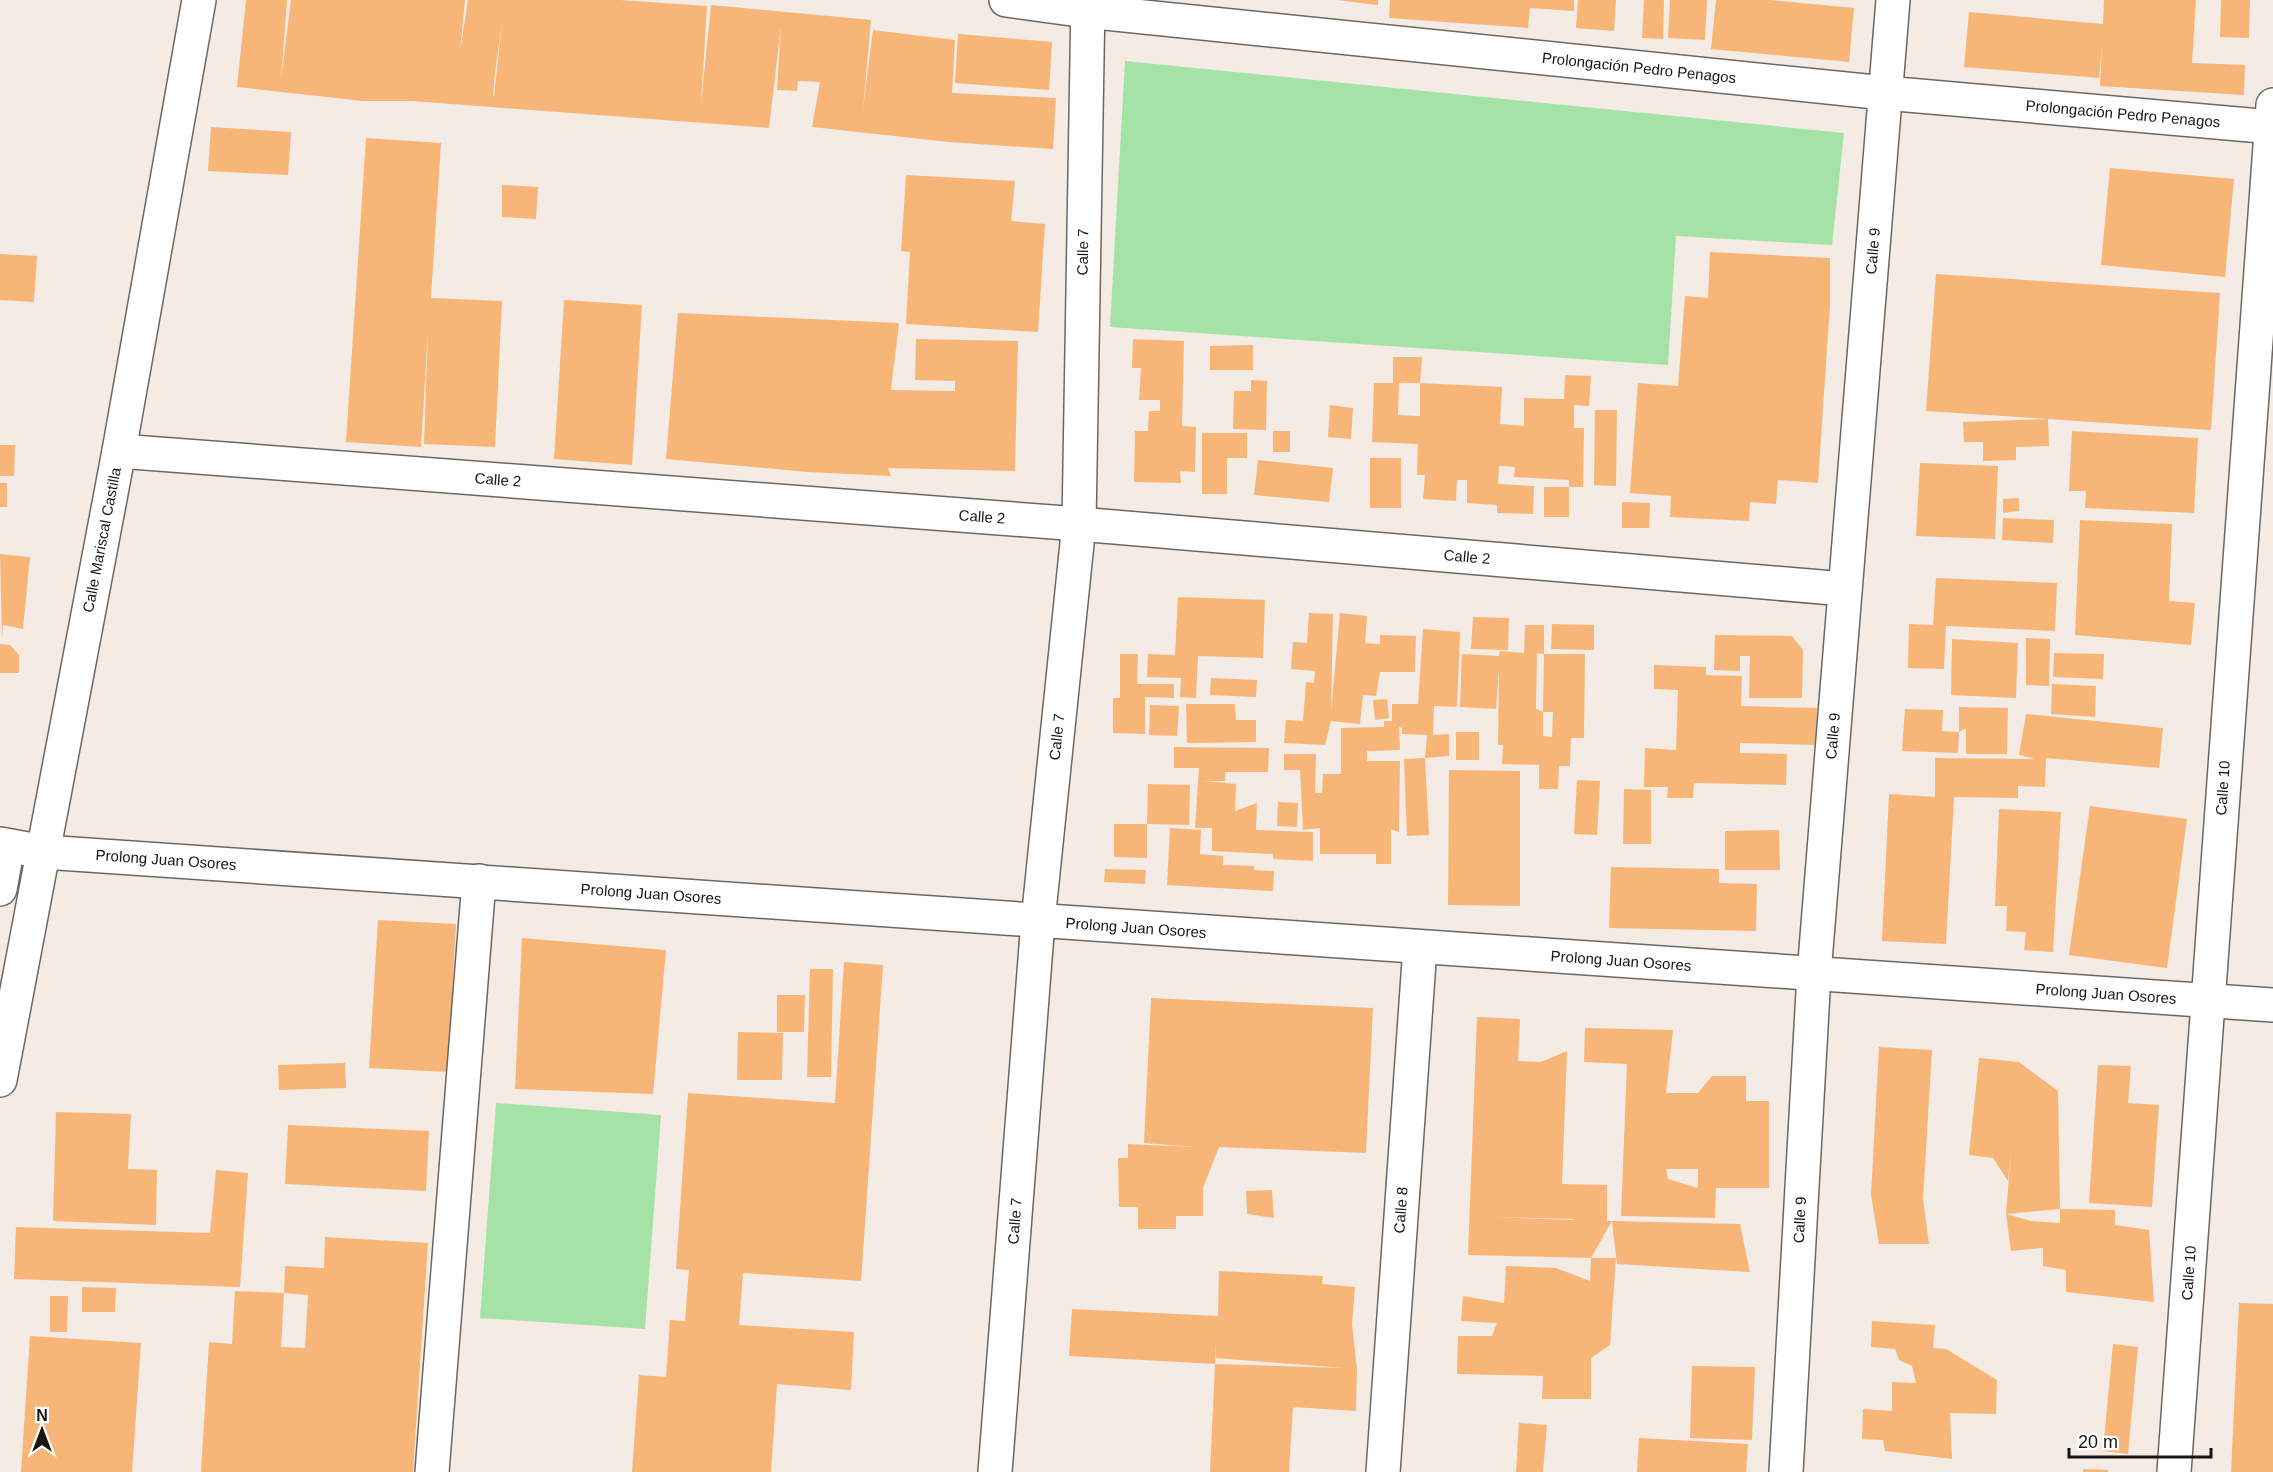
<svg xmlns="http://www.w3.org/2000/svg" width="2273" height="1472" font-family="Helvetica,sans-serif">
	<rect width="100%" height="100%" fill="#f3ebe4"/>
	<!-- green -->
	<g fill="#a5e2a5">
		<polygon points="1125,61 1844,133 1832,245 1676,236 1668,365 1110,327"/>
		<polygon points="496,1103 661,1115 645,1329 480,1318"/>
	</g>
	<!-- building -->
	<g fill="#f7b677" fill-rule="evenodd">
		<path d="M246 0H287L281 80 291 0H465L460 52 468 0H620L707 6 701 104 711 5 871 20 863 109 873 30 955 40 952 93 1056 98 1053 149 949 142 812 127 820 82 798 81 797 91 777 90 781 26 769 128 412 101H363L237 87ZM502 23 494 96H493L495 72Z"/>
		<polygon points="1337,0 1378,0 1378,5"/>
		<polygon points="1390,0 1574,0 1574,11 1530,8 1528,28 1389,18"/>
		<polygon points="1578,0 1616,0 1614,31 1576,28"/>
		<polygon points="1644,0 1664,0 1663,39 1642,38"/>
		<polygon points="1670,0 1707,0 1705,40 1668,38"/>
		<polygon points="1716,0 1769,0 1854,8 1849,62 1711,49"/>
		<polygon points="2104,0 2196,0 2192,63 2245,65 2244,95 2100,86 2102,45 2099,78 1964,67 1969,12 2103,24"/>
		<polygon points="2221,0 2250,0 2249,38 2220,37"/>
		<polygon points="958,34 1052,42 1049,90 955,83"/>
		<polygon points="211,127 291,132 288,175 208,171"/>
		<polygon points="366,138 441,143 431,298 502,301 495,447 424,444 428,331 421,447 346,442"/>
		<polygon points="2110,168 2234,179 2225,277 2101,265"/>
		<polygon points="906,175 1015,181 1011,221 1045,224 1038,332 906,324 910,252 901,251"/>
		<polygon points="502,185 538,187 536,219 502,217"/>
		<polygon points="1710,252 1830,258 1830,305 1818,483 1778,480 1776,504 1750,502 1749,521 1670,517 1671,496 1630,493 1638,383 1678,386 1685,296 1708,298"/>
		<polygon points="0,254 37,256 34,302 0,300"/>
		<polygon points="1936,274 2220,293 2211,430 2048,419 2049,446 2016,447 2016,460 1983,461 1983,442 1964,442 1963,422 2048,419 1926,411"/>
		<polygon points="564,300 642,305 632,465 554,459"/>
		<polygon points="678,313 899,323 891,390 955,391 955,381 915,380 916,339 1018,341 1015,471 888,468 891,476 808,472 666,459"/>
		<polygon points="1133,339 1184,341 1182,426 1196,427 1195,472 1180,471 1181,483 1134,482 1135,431 1148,431 1149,411 1160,411 1160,400 1139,400 1141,368 1132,368"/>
		<polygon points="1253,345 1253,370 1210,370 1210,346"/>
		<path d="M1393 357H1422L1420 383 1502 387 1500 424 1524 426V398L1564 399 1565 375 1591 376 1589 406 1574 405V428H1584L1583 487H1569V480L1514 477 1515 467 1499 466 1498 484 1534 486 1533 514 1497 513V505L1467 503V480H1457L1456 501 1423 499 1425 475H1417L1418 444 1372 442 1374 383H1393ZM1399 383H1420V416L1398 415Z"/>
		<polygon points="1251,380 1267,381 1266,430 1233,429 1234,391 1251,391"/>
		<polygon points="1330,405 1353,408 1351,439 1328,437"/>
		<polygon points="1595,410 1617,410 1616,486 1594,485"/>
		<rect x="1273" y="431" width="17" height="21"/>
		<polygon points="2072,431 2198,438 2194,513 2085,508 2086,491 2069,491"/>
		<polygon points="1202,433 1247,433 1247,458 1227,458 1227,494 1202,494"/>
		<polygon points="0,445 15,445 14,476 0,476"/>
		<rect x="1370" y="458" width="31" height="50"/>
		<polygon points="1258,460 1333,468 1329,502 1254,495"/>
		<polygon points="1920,463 1998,466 1995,539 1916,536"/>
		<rect x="0" y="483" width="7" height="24"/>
		<rect x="1544" y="487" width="25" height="30"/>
		<polygon points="2019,498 2019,511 2003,513 2003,499"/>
		<polygon points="1622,502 1650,503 1649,528 1622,528"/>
		<polygon points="2003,518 2054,520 2053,543 2002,540"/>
		<polygon points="2080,520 2172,524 2169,601 2195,603 2191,645 2075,635"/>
		<polygon points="0,554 30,557 23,629 3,625 2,638"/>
		<polygon points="1936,578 2057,583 2055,631 1946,626 1944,669 1908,668 1909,624 1933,625"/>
		<polygon points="1178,597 1265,600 1263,658 1198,656 1196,698 1180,697 1181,678 1147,677 1148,654 1175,655"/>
		<polygon points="1309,613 1333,614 1331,712 1340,613 1367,616 1365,643 1380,644 1380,635 1416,636 1415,672 1380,672 1376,696 1363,695 1360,724 1331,721 1325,745 1284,743 1286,720 1303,721 1306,682 1314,683 1315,671 1291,669 1293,642 1307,643"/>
		<polygon points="1473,617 1509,618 1508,650 1471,649"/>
		<polygon points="1552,624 1594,625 1594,650 1551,649"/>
		<polygon points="1525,625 1544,625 1544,654 1537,653 1536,709 1543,712 1543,736 1552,737 1553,712 1543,712 1544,654 1585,654 1584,738 1571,738 1570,766 1559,766 1558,789 1539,789 1539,765 1502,764 1503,745 1498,745 1499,668 1496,709 1460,707 1462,654 1499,656 1500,651 1524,653"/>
		<polygon points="1423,629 1460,632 1457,707 1434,706 1433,735 1449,734 1449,756 1425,758 1427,735 1402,734 1402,727 1399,727 1400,750 1367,751 1367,761 1400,761 1399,832 1391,829 1391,864 1376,864 1376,854 1320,854 1320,828 1303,830 1300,770 1284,770 1284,754 1316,754 1315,793 1322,793 1323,774 1341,774 1341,728 1384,727 1384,721 1392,721 1392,704 1418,704"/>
		<polygon points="1715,635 1792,636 1803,650 1802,698 1749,698 1750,656 1740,656 1740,671 1714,670"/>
		<polygon points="2026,638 2050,639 2049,686 2026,685"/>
		<polygon points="1952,639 2018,643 2016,698 1951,695"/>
		<polygon points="0,644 10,645 19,655 19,673 0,673"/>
		<polygon points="2054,653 2104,654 2103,679 2053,677"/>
		<polygon points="1120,654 1138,654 1137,684 1174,684 1174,698 1145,697 1145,734 1113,733 1113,698 1120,698"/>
		<polygon points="1654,665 1706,667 1706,675 1742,676 1741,706 1817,708 1816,745 1740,743 1740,753 1787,754 1786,785 1694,783 1693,798 1667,798 1668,787 1644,787 1645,748 1676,750 1678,690 1654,689"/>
		<polygon points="1211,678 1257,680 1256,697 1210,695"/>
		<polygon points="2052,684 2096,686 2095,717 2051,714"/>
		<polygon points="1387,699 1389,718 1375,720 1373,700"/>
		<polygon points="1186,704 1235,704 1236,720 1256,720 1256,742 1187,743"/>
		<polygon points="1150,705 1179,706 1177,736 1149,735"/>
		<polygon points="1959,707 2008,708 2007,754 1966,754 1966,728 1959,732"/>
		<polygon points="1905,709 1943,710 1942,731 1959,732 1958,753 1902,751"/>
		<polygon points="2026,714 2163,728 2159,768 2046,758 2045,787 2018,786 2018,798 1954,797 1946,944 1882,941 1889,794 1935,797 1935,758 2035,759 2019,755"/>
		<rect x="1456" y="732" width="23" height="28"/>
		<polygon points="1174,747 1269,748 1268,772 1225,772 1225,781 1204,781 1236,784 1235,811 1257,803 1256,830 1313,832 1313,861 1273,859 1273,854 1212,851 1212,828 1195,828 1199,768 1174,768"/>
		<polygon points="1425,758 1429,835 1407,836 1404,759"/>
		<polygon points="1449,770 1520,771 1520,906 1448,905"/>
		<polygon points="1577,780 1600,781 1597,835 1574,834"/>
		<polygon points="1148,784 1190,785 1189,825 1147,824"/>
		<polygon points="1624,789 1651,790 1651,844 1623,844"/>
		<polygon points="1278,802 1298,803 1297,827 1277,826"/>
		<polygon points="2090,806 2187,819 2167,968 2069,955"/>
		<polygon points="1999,809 2061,812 2053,952 2024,950 2026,932 2006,931 2007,906 1995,906"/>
		<polygon points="1114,824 1147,824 1147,858 1114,857"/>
		<polygon points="1170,828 1201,830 1200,854 1223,856 1223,865 1254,866 1254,870 1274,871 1273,891 1167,885"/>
		<polygon points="1779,830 1780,870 1725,870 1725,831"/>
		<polygon points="1611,867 1719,869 1719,883 1757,884 1756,931 1609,928"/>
		<polygon points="1105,869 1146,870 1145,884 1104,882"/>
		<polygon points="378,920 456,924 448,1072 369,1068"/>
		<polygon points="522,938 666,950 653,1094 515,1089"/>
		<polygon points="844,962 883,965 861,1281 743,1273 739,1325 854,1332 851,1390 777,1384 771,1472 632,1472 639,1375 666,1377 670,1320 685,1321 689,1270 676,1269 688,1093 835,1103"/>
		<polygon points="810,969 833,969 831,1077 807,1077"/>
		<polygon points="777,995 805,995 804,1032 777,1032"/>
		<polygon points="1151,998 1373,1008 1366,1153 1219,1147 1203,1188 1203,1216 1176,1216 1176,1229 1138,1229 1138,1207 1119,1207 1118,1158 1128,1158 1128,1144 1194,1147 1144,1143"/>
		<path d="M1477 1017 1520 1019 1518 1061 1541 1062 1567 1051 1562 1184 1607 1185V1221H1612L1591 1258 1468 1255ZM1492 1217 1574 1219V1220Z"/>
		<path d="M1585 1028 1673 1030 1666 1093H1698L1712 1076H1746V1101H1769V1188H1716L1715 1218 1621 1216 1627 1064 1584 1062ZM1666 1169H1698V1188L1668 1179Z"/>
		<polygon points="738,1032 783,1033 782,1080 737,1080"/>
		<polygon points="1879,1047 1932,1050 1923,1199 1929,1244 1879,1244 1871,1195"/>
		<polygon points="1979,1058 2019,1062 2058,1091 2060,1209 2006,1214 2011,1151 2008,1181 1993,1158 1969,1155"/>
		<polygon points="345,1063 346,1088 279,1090 278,1065"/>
		<polygon points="2098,1065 2131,1066 2128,1103 2159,1105 2152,1207 2089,1203"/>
		<polygon points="56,1112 131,1114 128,1169 157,1170 156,1225 53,1221"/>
		<polygon points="288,1125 429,1131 426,1191 285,1184"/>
		<polygon points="216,1170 248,1173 240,1287 14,1279 16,1227 210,1233"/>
		<polygon points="1272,1190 1274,1218 1247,1214 1246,1191"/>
		<polygon points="2060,1209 2115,1210 2115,1225 2149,1230 2154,1302 2066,1292 2066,1270 2043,1266 2043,1248 2011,1251 2006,1214 2031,1221 2060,1223"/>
		<polygon points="1612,1221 1740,1224 1750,1272 1617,1264"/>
		<polygon points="325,1237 428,1243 413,1472 201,1472 209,1342 232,1344 235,1291 284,1293 281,1347 305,1348 308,1295 284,1293 285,1266 324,1268"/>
		<polygon points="1591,1258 1616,1258 1610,1345 1591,1358 1591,1399 1542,1399 1543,1376 1457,1374 1458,1336 1492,1336 1497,1323 1461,1321 1463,1296 1504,1303 1506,1266 1556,1268 1590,1281"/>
		<polygon points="1219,1271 1323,1276 1322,1284 1355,1287 1352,1324 1357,1369 1356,1411 1293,1407 1289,1472 1210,1472 1215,1364 1344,1368 1216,1358 1216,1343 1215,1364 1069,1356 1072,1309 1218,1316"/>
		<polygon points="82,1287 116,1288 115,1312 82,1312"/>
		<polygon points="50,1296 68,1296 67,1332 50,1332"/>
		<polygon points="2239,1303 2273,1304 2273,1472 2231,1472"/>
		<polygon points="1872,1321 1935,1325 1933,1348 1946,1349 1997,1380 1996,1414 1950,1413 1952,1459 1885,1451 1883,1440 1862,1439 1863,1409 1892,1411 1892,1382 1916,1383 1912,1366 1899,1360 1895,1349 1871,1347"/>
		<polygon points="30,1336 141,1343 132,1472 21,1472"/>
		<polygon points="2113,1344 2138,1347 2128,1454 2103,1451"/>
		<polygon points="1692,1366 1755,1367 1752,1440 1690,1438"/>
		<polygon points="1519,1423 1547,1425 1543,1472 1516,1472"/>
		<polygon points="1639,1438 1748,1444 1746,1472 1637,1472"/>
		<polygon points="2083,1469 2108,1470 2108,1472 2083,1472"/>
	</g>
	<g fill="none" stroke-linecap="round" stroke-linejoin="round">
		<defs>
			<g id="minor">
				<polyline points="1006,0 1086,11 1885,93 2273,127"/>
				<polyline points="119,451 1079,524 1845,589"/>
				<polyline points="0,844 44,852 2273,1005"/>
				<polyline points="0,889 8,846"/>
				<polyline points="0,1080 119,451 199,0"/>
				<polyline points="432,1472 479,881"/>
				<polyline points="995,1472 1038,921 1079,524 1088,0"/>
				<polyline points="1383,1472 1420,947"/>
				<polyline points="1786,1472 1814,974 1893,0"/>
				<polyline points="2174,1472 2273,105"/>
			</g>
		</defs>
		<!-- minor casing -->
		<use href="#minor" stroke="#6e6760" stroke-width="36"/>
		<!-- minor -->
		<use href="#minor" stroke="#fff" stroke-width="33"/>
	</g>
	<g text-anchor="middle" stroke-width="4.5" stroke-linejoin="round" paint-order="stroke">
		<!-- street labels -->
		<g font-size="15" fill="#181613" stroke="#fff">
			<text transform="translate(1639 68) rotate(6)" y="5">Prolongación Pedro Penagos</text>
			<text transform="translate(2123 114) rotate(5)" y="5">Prolongación Pedro Penagos</text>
			<text transform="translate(1873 251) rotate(-85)" y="5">Calle 9</text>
			<text transform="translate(1083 252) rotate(-89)" y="5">Calle 7</text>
			<text transform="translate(498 480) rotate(4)" y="5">Calle 2</text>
			<text transform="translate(982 517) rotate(4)" y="5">Calle 2</text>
			<text transform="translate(102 540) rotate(-79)" y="5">Calle Mariscal Castilla</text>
			<text transform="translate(1467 557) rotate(5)" y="5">Calle 2</text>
			<text transform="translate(1833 736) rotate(-85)" y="5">Calle 9</text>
			<text transform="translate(1057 737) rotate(-84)" y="5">Calle 7</text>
			<text transform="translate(2223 788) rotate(-86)" y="5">Calle 10</text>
			<text transform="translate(166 860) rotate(4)" y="5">Prolong Juan Osores</text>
			<text transform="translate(651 894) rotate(4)" y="5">Prolong Juan Osores</text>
			<text transform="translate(1136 928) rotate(4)" y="5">Prolong Juan Osores</text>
			<text transform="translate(1621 961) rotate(4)" y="5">Prolong Juan Osores</text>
			<text transform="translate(2106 994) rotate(4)" y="5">Prolong Juan Osores</text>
			<text transform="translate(1401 1210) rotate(-86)" y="5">Calle 8</text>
			<text transform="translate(1800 1220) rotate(-87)" y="5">Calle 9</text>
			<text transform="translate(1015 1221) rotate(-86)" y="5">Calle 7</text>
			<text transform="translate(2189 1273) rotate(-86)" y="5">Calle 10</text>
		</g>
	</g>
	<!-- north arrow -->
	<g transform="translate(42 1430)" stroke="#ffffff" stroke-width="4.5" paint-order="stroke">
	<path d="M0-4.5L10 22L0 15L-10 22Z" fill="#181613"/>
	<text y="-9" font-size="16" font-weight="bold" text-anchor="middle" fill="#181613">N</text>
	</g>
	<!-- scale -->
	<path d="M2069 1448v9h142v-9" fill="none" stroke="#181613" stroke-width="3"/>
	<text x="2078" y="1448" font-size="18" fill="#181613" stroke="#ffffff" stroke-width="4.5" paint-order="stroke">20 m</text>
</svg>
